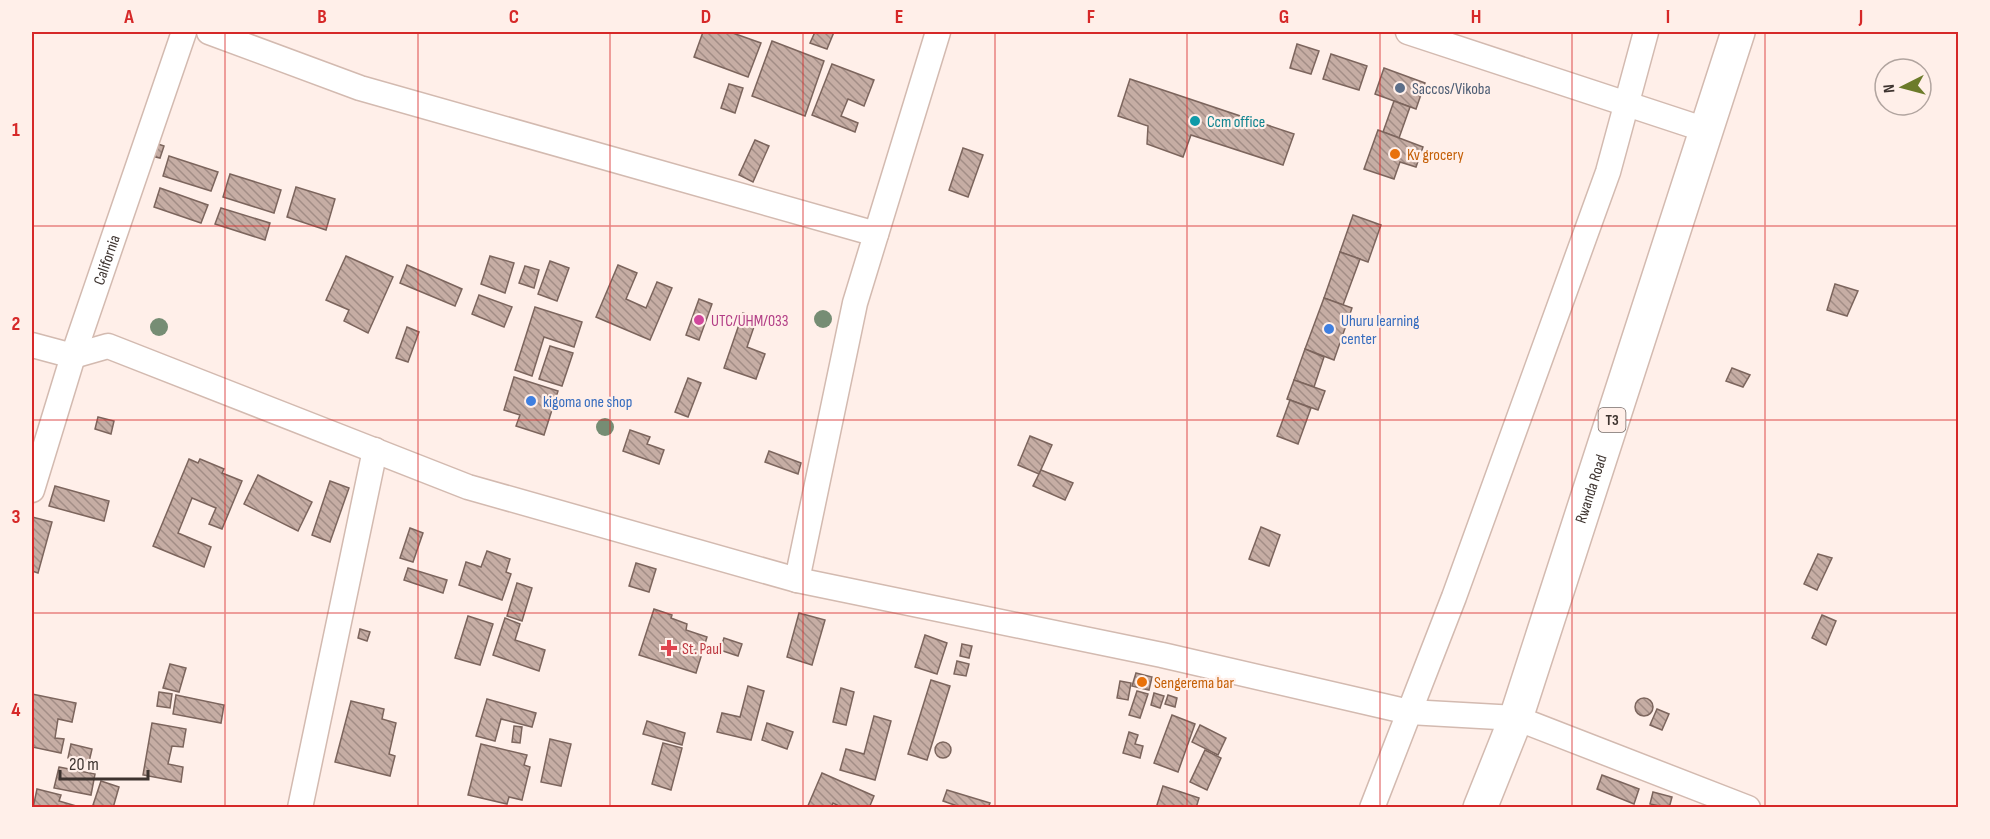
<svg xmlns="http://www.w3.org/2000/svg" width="1990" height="839" font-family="'Sofia Sans Condensed',sans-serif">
	<defs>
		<pattern id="building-back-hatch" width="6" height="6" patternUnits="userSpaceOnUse" patternTransform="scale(1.5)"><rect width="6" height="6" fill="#c6ada4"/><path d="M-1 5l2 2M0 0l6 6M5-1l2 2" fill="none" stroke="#a28d86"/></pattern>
	</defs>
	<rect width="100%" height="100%" fill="#ffefe9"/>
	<!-- building -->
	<g fill="url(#building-back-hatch)" stroke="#7c655d" stroke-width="1.5">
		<polygon points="703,32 730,32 761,43 748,77 694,57"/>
		<polygon points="815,32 834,32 827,49 810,43"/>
		<polygon points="772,41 824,61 805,116 752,96"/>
		<polygon points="1297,44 1319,51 1311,74 1290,68"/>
		<polygon points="1331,54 1367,66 1359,90 1323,79"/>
		<polygon points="832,64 874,80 864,106 848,99 841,116 858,123 855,132 812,115"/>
		<polygon points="1384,68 1425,83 1416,109 1375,94"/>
		<polygon points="1130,79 1294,134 1283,165 1191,135 1183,157 1147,144 1148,126 1118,116"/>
		<polygon points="729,84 743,88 735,113 721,108"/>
		<polygon points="1394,101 1410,107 1399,138 1383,132"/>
		<polygon points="1378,130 1423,147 1416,167 1400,162 1394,179 1364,169"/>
		<polygon points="755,140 769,146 753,182 739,175"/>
		<polygon points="155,143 164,146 160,158 151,156"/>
		<polygon points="963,148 983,155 968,197 949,190"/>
		<polygon points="169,156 218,172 211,191 163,176"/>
		<polygon points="230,174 281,190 274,213 223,197"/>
		<polygon points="296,187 335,199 326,230 287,217"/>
		<polygon points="160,188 208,205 201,223 154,207"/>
		<polygon points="221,208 270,223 265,240 215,224"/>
		<polygon points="1353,215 1381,225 1368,262 1340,252"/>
		<polygon points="1340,252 1360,259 1343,305 1324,298"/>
		<polygon points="346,256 393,277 368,333 344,321 349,310 326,300"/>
		<polygon points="490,256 514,263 505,293 481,284"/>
		<polygon points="550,261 569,268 557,301 538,294"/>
		<polygon points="407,265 462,289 455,306 400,283"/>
		<polygon points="618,265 637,273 626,299 646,308 657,282 672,288 650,340 596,317"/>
		<polygon points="525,266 539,270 534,288 519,283"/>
		<polygon points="1835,284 1858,291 1847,316 1827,310"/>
		<polygon points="479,295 512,307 504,327 472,314"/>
		<polygon points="1324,298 1352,308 1334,360 1305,349"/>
		<polygon points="699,299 712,304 699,340 686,335"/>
		<polygon points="535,307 582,322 574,347 544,337 532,376 515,370"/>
		<polygon points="743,313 757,318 747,347 765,354 756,379 724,368"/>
		<polygon points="407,327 419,332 408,362 396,358"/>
		<polygon points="550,346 573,353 562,386 539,379"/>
		<polygon points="1305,349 1324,357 1314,387 1294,380"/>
		<polygon points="1732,368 1750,375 1743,387 1726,381"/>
		<polygon points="514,377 558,391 544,435 516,426 520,415 504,410"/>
		<polygon points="688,378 701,383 688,417 675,412"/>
		<polygon points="1294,380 1325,391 1318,410 1287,399"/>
		<polygon points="1290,400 1311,408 1298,444 1277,436"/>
		<polygon points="98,417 114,421 111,434 95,429"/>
		<polygon points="630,430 650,437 647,444 664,450 659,464 623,451"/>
		<polygon points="1030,436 1052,445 1039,474 1018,465"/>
		<polygon points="769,451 801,463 798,474 765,462"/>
		<polygon points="189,459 198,463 200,459 224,469 222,473 242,481 222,529 209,524 216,508 192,498 178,533 211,547 204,567 153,546"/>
		<polygon points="1041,470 1073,483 1065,500 1033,486"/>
		<polygon points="258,475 312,502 298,531 244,504"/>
		<polygon points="330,481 349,488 330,542 312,535"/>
		<polygon points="55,486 109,501 104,521 49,506"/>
		<polygon points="32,517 52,522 38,573 32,571"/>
		<polygon points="1261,527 1280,535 1269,566 1249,559"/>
		<polygon points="410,528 423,533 413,562 400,558"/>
		<polygon points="487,551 510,559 506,572 511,574 502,600 459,585 466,562 481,567"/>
		<polygon points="1818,554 1832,558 1817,590 1804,584"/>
		<polygon points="636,563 656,569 649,592 629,586"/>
		<polygon points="408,568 447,580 443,593 404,580"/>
		<polygon points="517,583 532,588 522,621 507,616"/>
		<polygon points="654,609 672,615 671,618 687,624 686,630 707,637 696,673 639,655"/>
		<polygon points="799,613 825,620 812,665 787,657"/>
		<polygon points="1822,615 1836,621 1826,645 1812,638"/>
		<polygon points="468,616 493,624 480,665 455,658"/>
		<polygon points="505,618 520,624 515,640 545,650 539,671 493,655"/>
		<polygon points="360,629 370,632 367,641 358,638"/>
		<polygon points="925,635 947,643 937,674 915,667"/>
		<polygon points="724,638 742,644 738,656 720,650"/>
		<polygon points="962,644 972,646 969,658 960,656"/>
		<polygon points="957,661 969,664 966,676 954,674"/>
		<polygon points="170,664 186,668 179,692 163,688"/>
		<polygon points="1136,673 1152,677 1149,690 1132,686"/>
		<polygon points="931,680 950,686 927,760 908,754"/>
		<polygon points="1120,681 1131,683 1128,700 1117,698"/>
		<polygon points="748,686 764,691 751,740 717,732 722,713 740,717"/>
		<polygon points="841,688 854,692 846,725 833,722"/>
		<polygon points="1137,691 1148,694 1140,718 1129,715"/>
		<polygon points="159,692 172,694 170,708 157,706"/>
		<polygon points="1154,693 1164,696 1160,708 1151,705"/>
		<polygon points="32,694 76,703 72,722 58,719 55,738 64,739 61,753 32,747"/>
		<polygon points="176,695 224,705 221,723 173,714"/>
		<polygon points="1168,695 1177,698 1175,707 1165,704"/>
		<circle cx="1644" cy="707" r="9"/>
		<polygon points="487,699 536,713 532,727 501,719 495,741 476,736"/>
		<polygon points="351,701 384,709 382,719 396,723 389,754 395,756 390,776 335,762"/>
		<polygon points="1657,709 1669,714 1662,730 1650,725"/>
		<polygon points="1172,715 1195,724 1178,772 1154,763"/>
		<polygon points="874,716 891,721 875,780 840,770 846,749 864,754"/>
		<polygon points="647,721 685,733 682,745 643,734"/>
		<polygon points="152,723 186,729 183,747 172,746 168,764 183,767 181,782 143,775"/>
		<polygon points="767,723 793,732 787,749 762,740"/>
		<polygon points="1200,725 1226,738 1218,755 1192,742"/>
		<polygon points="514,726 522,727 520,743 512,742"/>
		<polygon points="1129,732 1138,735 1135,744 1143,746 1140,758 1123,753"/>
		<polygon points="550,739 571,744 561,786 541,782"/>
		<circle cx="943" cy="750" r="8"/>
		<polygon points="663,743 682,748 671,790 652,784"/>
		<polygon points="71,744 92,749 89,762 68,758"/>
		<polygon points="481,744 527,755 524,765 530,767 522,800 509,797 507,804 468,795"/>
		<polygon points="1205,750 1221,758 1207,790 1190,782"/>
		<polygon points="59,767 95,774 91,795 54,788"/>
		<polygon points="822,773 874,796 869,808 843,808 833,803 831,808 807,808"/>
		<polygon points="1602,775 1639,789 1634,804 1597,789"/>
		<polygon points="101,781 119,787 113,808 92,808"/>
		<polygon points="1163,786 1199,798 1196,808 1156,808"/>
		<polygon points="37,789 61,795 59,801 83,808 33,808"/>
		<polygon points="947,790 990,803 988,808 963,808 943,801"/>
		<polygon points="1653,792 1672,797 1669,808 1650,804"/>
	</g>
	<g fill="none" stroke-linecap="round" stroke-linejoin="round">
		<defs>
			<g id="street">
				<polyline points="209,32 360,88 876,234"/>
				<polyline points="1408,32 1706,130"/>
				<polyline points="32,345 73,356 108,346 468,487 797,580 1162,655 1409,712 1516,718 1748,808"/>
				<path id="s1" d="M32 490 73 356 184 32"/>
				<polyline points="797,580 855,303 938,32"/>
				<polyline points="300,808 375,450"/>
				<polyline points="1372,808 1454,597 1608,172 1646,32"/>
			</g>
			<g id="highway">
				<path id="s2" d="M1480 808 1516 718 1738 32"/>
			</g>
		</defs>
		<!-- street casing -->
		<use href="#street" stroke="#d3bab0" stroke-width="27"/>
		<!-- highway casing -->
		<use href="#highway" stroke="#d3bab0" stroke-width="36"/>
		<!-- street -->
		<use href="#street" stroke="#fff" stroke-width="24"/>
		<!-- highway -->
		<use href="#highway" stroke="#fff" stroke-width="33"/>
	</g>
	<!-- trees -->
	<g fill="#768d74">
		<circle cx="823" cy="319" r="9"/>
		<circle cx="159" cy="327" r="9"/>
		<circle cx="605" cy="427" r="9"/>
	</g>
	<!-- grid -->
	<path fill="none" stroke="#d62828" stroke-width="1.5" stroke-opacity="0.55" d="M225 32V808M418 32V808M610 32V808M803 32V808M995 32V808M1187 32V808M1380 32V808M1572 32V808M1765 32V808M32 226H1958M32 420H1958M32 613H1958"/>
	<!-- markers -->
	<circle fill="#5c6f8a" stroke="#ffefe9" stroke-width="2" cx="1400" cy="88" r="6"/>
	<circle fill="#0f9aa8" stroke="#ffefe9" stroke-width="2" cx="1195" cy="121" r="6"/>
	<g fill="#e8710a" stroke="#ffefe9" stroke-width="2">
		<circle cx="1395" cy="154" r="6"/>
		<circle cx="1142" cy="682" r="6"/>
	</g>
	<circle fill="#d1479c" stroke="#ffefe9" stroke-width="2" cx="699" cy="320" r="6"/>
	<g fill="#3f7fe0" stroke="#ffefe9" stroke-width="2">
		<circle cx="1329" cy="329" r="6"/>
		<circle cx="531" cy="401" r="6"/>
	</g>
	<path fill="#e0444e" stroke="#ffefe9" stroke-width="2" d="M666 639h6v6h6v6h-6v6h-6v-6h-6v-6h6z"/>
	<g text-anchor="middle" stroke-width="4.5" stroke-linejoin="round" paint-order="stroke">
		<!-- shield labels -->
		<rect fill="#ffefe9" stroke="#776b67" stroke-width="1.5" x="1598.5" y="408" width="27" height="24" rx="4.5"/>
		<g font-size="15" font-weight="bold" fill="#3d332f">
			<text x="1612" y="425">T3</text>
		</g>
		<!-- service labels -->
		<g font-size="16" fill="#4e5e75" stroke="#ffefe9" text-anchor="start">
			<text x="1412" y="94">Saccos/Vikoba</text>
		</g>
		<!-- culture labels -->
		<g font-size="16" fill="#0d838f" stroke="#ffefe9" text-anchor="start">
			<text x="1207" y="127">Ccm office</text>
		</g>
		<!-- food labels -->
		<g font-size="16" fill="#c56008" stroke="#ffefe9" text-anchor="start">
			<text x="1407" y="160">Kv grocery</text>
			<text x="1154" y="688">Sengerema bar</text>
		</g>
		<!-- street labels -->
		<g font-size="16" fill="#3d332f" stroke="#ffefe9">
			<text dy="6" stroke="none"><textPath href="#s1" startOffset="242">California</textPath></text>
			<text dy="6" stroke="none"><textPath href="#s2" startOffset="338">Rwanda Road</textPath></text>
		</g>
		<!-- hotel labels -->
		<g font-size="16" fill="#b23c85" stroke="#ffefe9" text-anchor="start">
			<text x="711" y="326">UTC/UHM/033</text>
		</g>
		<!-- shop labels -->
		<g font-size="16" fill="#366cbe" stroke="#ffefe9" text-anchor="start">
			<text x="1341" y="326">Uhuru learning<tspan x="1341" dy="18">center</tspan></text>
			<text x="543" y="407">kigoma one shop</text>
		</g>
		<!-- health labels -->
		<g font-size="16" fill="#be3a42" stroke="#ffefe9" text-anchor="start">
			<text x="682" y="654">St. Paul</text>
		</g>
	</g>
	<!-- border -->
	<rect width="1990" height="839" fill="none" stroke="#ffefe9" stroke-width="66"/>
	<!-- north arrow -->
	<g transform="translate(1903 87) rotate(264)"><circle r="28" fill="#ffefe9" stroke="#b1a49f" stroke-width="1.5"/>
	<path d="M0-4.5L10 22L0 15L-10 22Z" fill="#6c7b2a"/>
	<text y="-9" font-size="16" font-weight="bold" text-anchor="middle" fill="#3d332f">N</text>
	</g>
	<!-- scale -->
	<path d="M60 770v9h88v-9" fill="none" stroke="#3d332f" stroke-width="3"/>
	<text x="69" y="770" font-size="18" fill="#3d332f" stroke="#ffefe9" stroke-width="4.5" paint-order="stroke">20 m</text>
	<rect x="33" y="33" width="1924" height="773" fill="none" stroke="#d62828" stroke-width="2"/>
	<g font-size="20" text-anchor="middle" font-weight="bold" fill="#d62828">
		<text x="129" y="23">A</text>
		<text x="322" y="23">B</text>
		<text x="514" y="23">C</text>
		<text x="706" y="23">D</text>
		<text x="899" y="23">E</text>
		<text x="1091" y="23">F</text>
		<text x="1284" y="23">G</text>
		<text x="1476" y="23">H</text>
		<text x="1668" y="23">I</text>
		<text x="1861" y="23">J</text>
		<text x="16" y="136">1</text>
		<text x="16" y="330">2</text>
		<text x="16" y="523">3</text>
		<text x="16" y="716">4</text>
	</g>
</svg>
